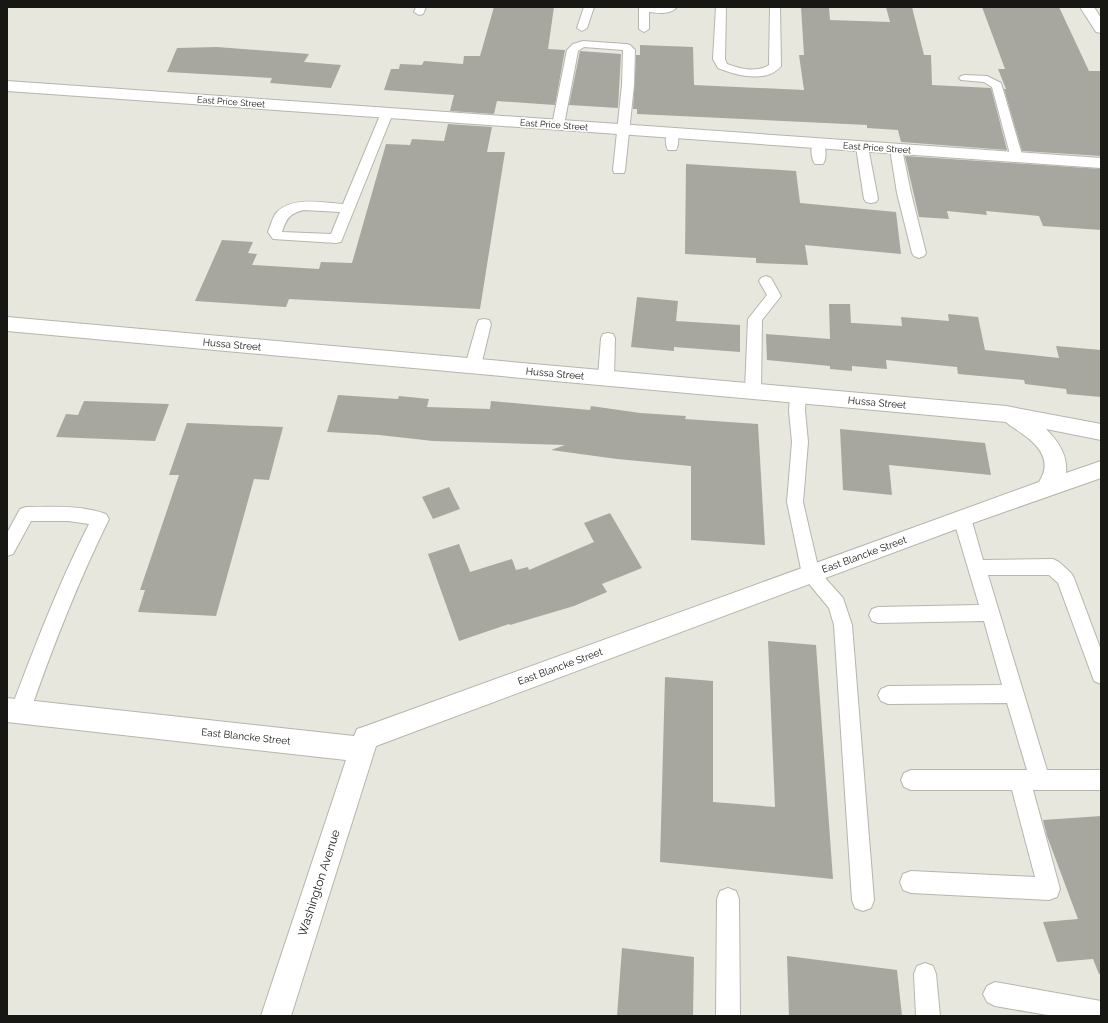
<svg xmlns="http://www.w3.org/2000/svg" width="1108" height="1023" font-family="Raleway,sans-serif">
	<rect width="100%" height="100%" fill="#e7e7de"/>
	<!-- building -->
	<g fill="#a8a79f">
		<polygon points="494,7 554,7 548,49 565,50 555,105 497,101 494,114 450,111 454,95 384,90 391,69 399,69 400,64 422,65 424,61 463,64 464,56 480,56"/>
		<polygon points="801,7 829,7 830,20 890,22 886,7 912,7 924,55 931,55 932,85 991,88 1007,150 901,142 898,130 867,128 867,125 637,114 637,109 633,109 636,55 640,55 640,45 693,47 694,85 804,90 799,55 804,55"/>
		<polygon points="982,7 1059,7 1089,71 1101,71 1101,156 1022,151 1004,89 1006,89 998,69 1005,69"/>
		<polygon points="217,47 309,54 304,62 341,65 331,88 270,83 272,78 167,72 177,48"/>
		<polygon points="580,51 621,54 618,108 569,105"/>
		<polygon points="448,124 492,127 487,152 505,152 480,309 289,299 286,307 195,301 222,240 253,242 248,253 257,254 252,265 319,269 321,262 352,263 386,144 410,145 412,139 444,141"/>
		<polygon points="905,156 1101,169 1101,230 1043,226 1039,216 986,211 987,215 947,211 949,219 919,217"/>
		<polygon points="686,164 796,171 800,203 896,212 901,254 805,245 808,265 756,263 756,258 685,254"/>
		<polygon points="637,297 678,301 676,321 740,325 740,352 674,347 674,351 631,347"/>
		<polygon points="829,304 850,304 851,323 853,323 902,326 901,317 949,321 948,314 978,317 985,350 1059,358 1056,346 1101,350 1101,397 1067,394 1066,389 1025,384 1024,380 958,374 957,367 886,360 887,369 852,366 852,371 830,369 830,366 767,360 766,334 830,339"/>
		<polygon points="338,395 398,399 399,396 429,399 427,407 490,409 491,401 590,410 591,406 640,413 686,416 685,419 758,424 765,545 691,540 691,466 617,459 551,450 565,445 433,441 379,435 327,432"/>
		<polygon points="84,401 169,404 155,441 56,437 66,414 78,415"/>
		<polygon points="187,423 283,427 269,480 254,479 216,616 138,612 145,590 140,590 179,475 169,475"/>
		<polygon points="840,429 985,443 991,475 889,465 892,495 843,490"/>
		<polygon points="449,487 460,509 433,519 422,497"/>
		<polygon points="610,513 642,568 602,584 607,592 574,606 510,625 509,624 459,641 428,554 459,544 470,572 512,559 516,570 528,567 529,570 594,542 584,523"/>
		<polygon points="768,641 816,645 833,879 660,862 665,677 713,681 713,802 775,807"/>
		<polygon points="1101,816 1101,974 1099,974 1093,959 1057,962 1043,922 1078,919 1047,836 1043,820"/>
		<polygon points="622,948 694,957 693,1016 617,1016"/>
		<polygon points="787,956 897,970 902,1016 789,1016"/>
	</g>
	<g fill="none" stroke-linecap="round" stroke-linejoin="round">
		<defs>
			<g id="lane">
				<polygon points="416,7 426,7 423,14 419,15 414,12"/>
				<polygon points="584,7 594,7 587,28 582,31 577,28"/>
				<path d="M640 7H677C670 15 659 13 649 12V29L644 32 639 29V9Z"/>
				<path d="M716 7H726L725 59 727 64C740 69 757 73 769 65L770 7H780L781 66C767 84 735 75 718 68L713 59Z"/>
				<polygon points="583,41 626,44 630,45 635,50 634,85 625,170 624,173 614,173 613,170 622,85 623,50 584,47 578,51 564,125 562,128 554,128 552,125 567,50 573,44"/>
				<polygon points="965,75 987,76 1001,83 1023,158 1021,161 1013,161 1011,158 992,87 984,82 961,80 959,78 961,76"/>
				<path d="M387 109 391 110 393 113 341 242 336 243 273 239 268 232C271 225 272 218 277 212 293 196 324 203 343 204L381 113 383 110ZM304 210 340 212 331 234 282 232C286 219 290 213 304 210Z"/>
				<path d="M672 129 676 130C679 135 679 145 676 150H668C665 145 665 135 668 130Z"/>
				<path d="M818 140 822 141C826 146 827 159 823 164H815C811 159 810 146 814 141Z"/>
				<polygon points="862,143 866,144 868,147 878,199 876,202 871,203 866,202 864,199 856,147 858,144"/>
				<polygon points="896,145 900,146 902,149 911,193 926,253 924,256 919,258 914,256 912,253 897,193 890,149 892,146"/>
				<polygon points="766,276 771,278 781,296 762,320 761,390 758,394 753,396 748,394 745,390 748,319 767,295 759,281 761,278"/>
				<polygon points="484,319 489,320 491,324 481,366 478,370 473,372 468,370 465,366 477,324 479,320"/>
				<polygon points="608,333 613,334 615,338 614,377 611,381 606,383 601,381 598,377 601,338 603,334"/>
				<polygon points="798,388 803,390 806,394 805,411 808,442 803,502 819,571 843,598 852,625 874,900 871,908 863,911 855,908 852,900 834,625 829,608 805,579 802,574 787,502 792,442 789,411 790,394 793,390"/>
				<path d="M26 507C53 507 81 505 106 514L109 519C78 582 53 646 30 712L27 718 20 721 13 718 10 712C34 648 58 585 89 524L68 521H31L13 554 7 556V533L20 509Z"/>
				<polygon points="962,511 968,513 971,518 983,560 1053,559 1059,562 1071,573 1074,578 1101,650 1101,684 1094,681 1058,583 1049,575 988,575 1047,770 1101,770 1101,790 1033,790 1060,889 1057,897 1049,900 911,893 903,890 900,882 903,874 911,871 1035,877 1012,790 911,790 904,787 901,780 904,773 911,770 1027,770 1007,703 888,704 881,701 878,695 881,689 888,686 1002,685 984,621 878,623 872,621 869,615 872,609 878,607 979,605 953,518 956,513"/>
				<polygon points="728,888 736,891 739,899 740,1016 716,1016 717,899 720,891"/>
				<polygon points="925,963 933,966 936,974 940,1016 916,1016 914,974 917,966"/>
				<polygon points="995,982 1101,1001 1101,1016 1053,1016 995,1006 987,1002 983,994 987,986"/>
			</g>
			<g id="street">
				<polygon points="7,81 1101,158 1101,168 7,91"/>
				<path d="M7 317 1006 406 1101 424V440L1046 429C1058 441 1068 455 1066 473L1101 461V478L970 524 376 746 291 1016H261L346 760 7 722V698L354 736 357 729 366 726 1039 482C1053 461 1039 445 1021 433 1016 429 1010 426 1006 422L7 331Z"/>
			</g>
			<polygon id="secondary" points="1080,7 1094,7 1101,18 1101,33 1096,32"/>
		</defs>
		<!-- lane casing -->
		<use href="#lane" stroke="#b6b5ad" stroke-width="2"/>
		<!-- street casing -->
		<use href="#street" stroke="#b6b5ad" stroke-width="2"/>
		<!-- secondary casing -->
		<use href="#secondary" stroke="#b6b5ad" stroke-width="2"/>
		<!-- lane -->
		<use href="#lane" fill="#fff" fill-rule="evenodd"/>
		<!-- street -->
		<use href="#street" fill="#fff" fill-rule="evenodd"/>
		<!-- secondary -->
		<use href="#secondary" fill="#fff" fill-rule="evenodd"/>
	</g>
	<g text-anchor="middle" stroke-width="3.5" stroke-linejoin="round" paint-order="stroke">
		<!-- far-street labels -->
		<g font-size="9" fill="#171714" stroke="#fff">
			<text transform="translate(231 102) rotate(4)" y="3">East Price Street</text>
			<text transform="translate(554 125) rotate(4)" y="3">East Price Street</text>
			<text transform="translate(877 148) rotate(4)" y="3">East Price Street</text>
		</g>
		<!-- street labels -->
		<g font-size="10" fill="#171714" stroke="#fff">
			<text transform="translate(232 344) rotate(5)" y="4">Hussa Street</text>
			<text transform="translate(555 373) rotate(5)" y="4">Hussa Street</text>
			<text transform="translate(877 402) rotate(5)" y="4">Hussa Street</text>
			<text transform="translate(864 554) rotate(-20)" y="4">East Blancke Street</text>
			<text transform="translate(560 666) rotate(-20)" y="4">East Blancke Street</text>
			<text transform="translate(246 736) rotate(6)" y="4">East Blancke Street</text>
		</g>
		<!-- near-street labels -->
		<g font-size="12" fill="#171714" stroke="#fff">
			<text transform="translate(319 883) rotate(-72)" y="4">Washington Avenue</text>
		</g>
	</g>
	<!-- border -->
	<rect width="1108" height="1023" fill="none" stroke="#171714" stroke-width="16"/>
</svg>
